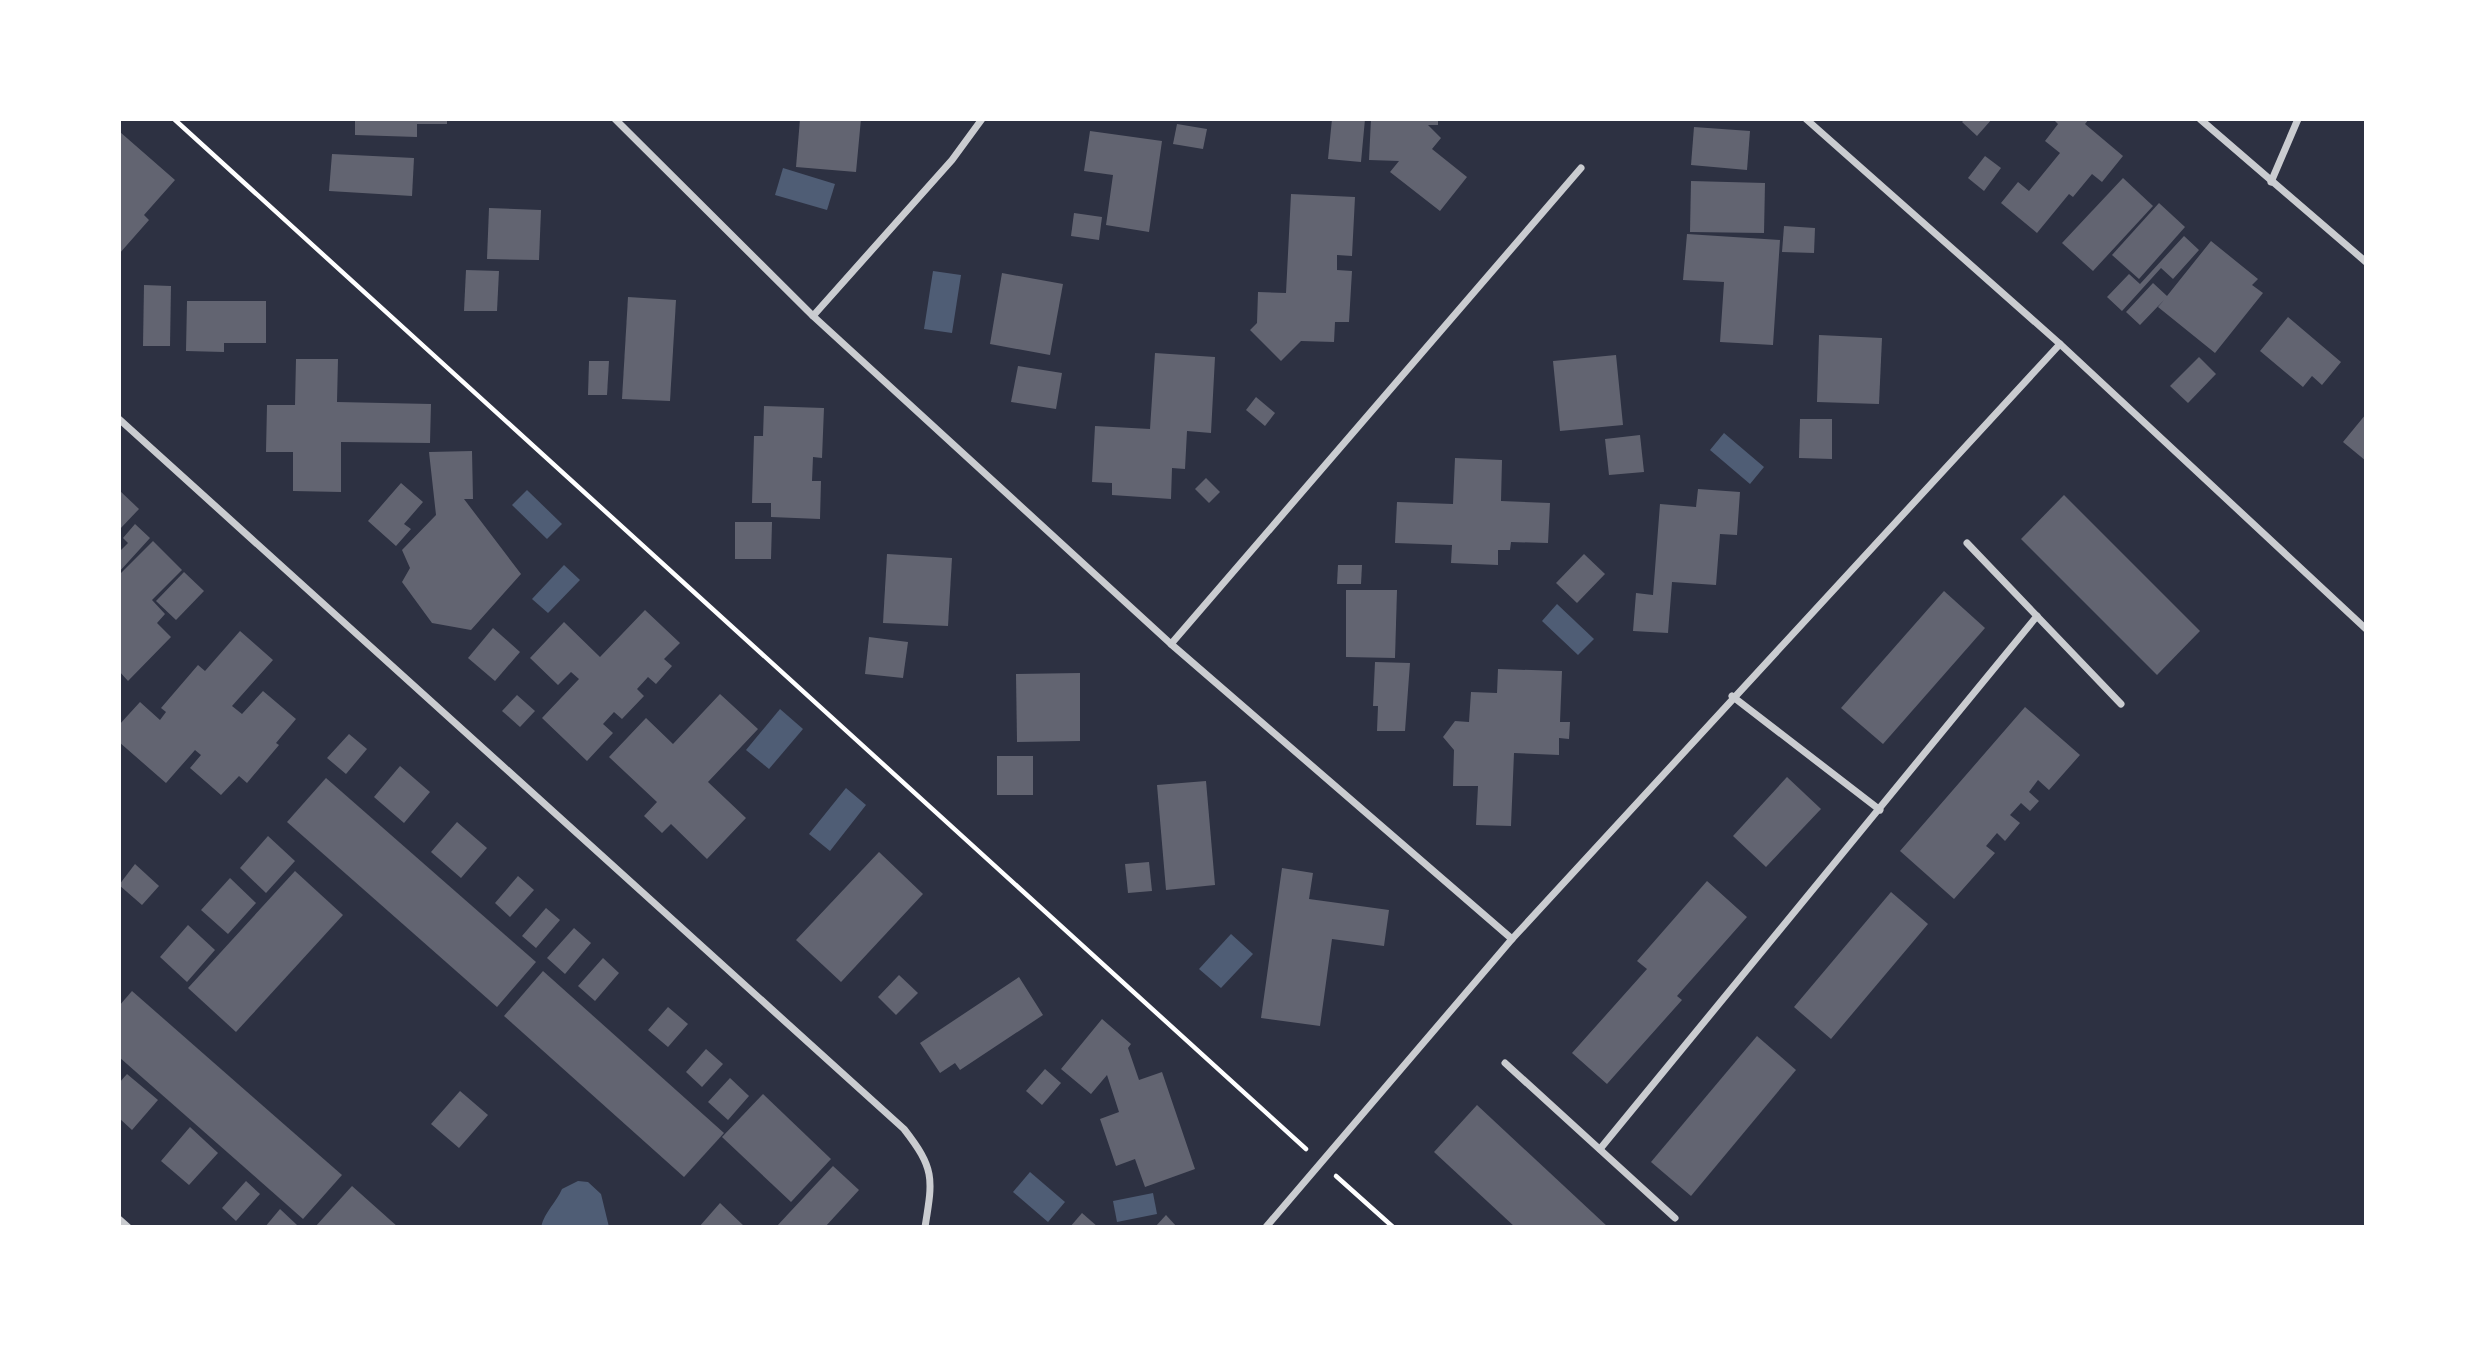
<svg xmlns="http://www.w3.org/2000/svg" width="2485" height="1346" font-family="Rubik,sans-serif">
	<rect width="100%" height="100%" fill="#2d3142"/>
	<!-- water -->
	<g fill="#4f5d75">
		<polygon points="783,168 835,184 827,210 775,195"/>
		<polygon points="933,271 961,275 952,333 924,329"/>
		<polygon points="1724,433 1764,467 1750,484 1710,450"/>
		<polygon points="527,490 562,524 547,539 512,505"/>
		<polygon points="564,565 580,580 548,613 532,599"/>
		<polygon points="1557,604 1594,639 1578,655 1542,621"/>
		<polygon points="780,709 803,729 769,769 746,750"/>
		<polygon points="846,788 866,805 830,851 809,834"/>
		<polygon points="1231,934 1253,954 1221,988 1199,969"/>
		<polygon points="1030,1172 1065,1202 1048,1222 1013,1192"/>
		<path d="M578 1181 588 1182 601 1194 609 1227H541C545 1211 556 1203 562 1189Z"/>
		<polygon points="1153,1193 1157,1214 1117,1222 1113,1201"/>
	</g>
	<!-- building -->
	<g fill="#626471">
		<polygon points="355,119 447,119 447,124 417,124 417,137 355,135"/>
		<polygon points="800,119 861,119 856,172 796,167"/>
		<polygon points="1332,119 1365,119 1361,162 1328,159"/>
		<polygon points="1371,119 1438,119 1438,125 1428,125 1441,138 1432,149 1467,177 1440,211 1390,172 1399,161 1369,160"/>
		<polygon points="1965,119 1992,119 1977,136 1962,122"/>
		<polygon points="2053,119 2089,119 2085,124 2123,156 2102,182 2092,174 2073,197 2069,194 2037,233 2001,203 2018,182 2029,191 2060,153 2045,141 2058,124"/>
		<polygon points="1177,124 1207,129 1203,149 1173,144"/>
		<polygon points="1694,127 1750,131 1747,170 1691,165"/>
		<polygon points="1090,131 1162,141 1149,232 1106,225 1113,175 1084,171"/>
		<polygon points="120,132 175,180 144,215 149,220 119,254"/>
		<polygon points="332,154 414,158 412,196 329,191"/>
		<polygon points="1985,156 2001,168 1984,191 1968,178"/>
		<polygon points="2123,178 2153,206 2093,271 2062,243"/>
		<polygon points="1691,181 1765,183 1764,233 1690,232"/>
		<polygon points="1291,194 1355,197 1352,256 1337,255 1337,270 1352,271 1349,322 1335,322 1334,342 1301,341 1281,361 1250,330 1257,323 1258,292 1286,293"/>
		<polygon points="2159,203 2185,227 2139,279 2112,255"/>
		<polygon points="489,208 541,210 539,260 487,259"/>
		<polygon points="1074,213 1102,217 1099,240 1071,236"/>
		<polygon points="1784,226 1815,228 1814,253 1782,252"/>
		<polygon points="1687,234 1780,240 1773,345 1720,342 1724,282 1683,280"/>
		<polygon points="2184,236 2199,250 2173,279 2161,268 2122,311 2107,297 2129,274 2140,284"/>
		<polygon points="2211,241 2258,279 2252,285 2263,293 2215,353 2158,307 2164,300 2140,325 2126,312 2153,283 2167,296"/>
		<polygon points="466,270 499,271 497,311 464,311"/>
		<polygon points="1002,273 1063,284 1050,355 990,344"/>
		<polygon points="144,285 171,286 170,346 143,346"/>
		<polygon points="628,297 676,300 670,401 622,399"/>
		<polygon points="187,301 266,301 266,343 224,343 224,352 186,351"/>
		<polygon points="2288,317 2341,362 2322,385 2312,376 2303,387 2260,351"/>
		<polygon points="1819,335 1882,338 1879,404 1817,402"/>
		<polygon points="1155,353 1215,357 1211,433 1187,431 1185,469 1172,468 1171,499 1112,495 1112,483 1092,482 1095,426 1150,429"/>
		<polygon points="1616,355 1623,425 1560,431 1553,361"/>
		<polygon points="2199,357 2216,374 2188,403 2170,386"/>
		<polygon points="296,359 338,359 337,402 431,404 430,443 341,442 341,492 293,491 293,452 266,452 267,405 295,405"/>
		<polygon points="589,361 609,361 607,395 588,395"/>
		<polygon points="1018,366 1062,373 1056,409 1011,402"/>
		<polygon points="1256,397 1275,413 1265,426 1246,410"/>
		<polygon points="764,406 824,408 822,458 813,457 812,481 821,481 820,519 771,517 771,503 752,503 754,436 763,436"/>
		<polygon points="2366,414 2366,461 2343,442"/>
		<polygon points="1800,419 1832,419 1832,459 1799,458"/>
		<polygon points="1640,435 1644,472 1609,475 1605,439"/>
		<polygon points="472,451 473,499 464,499 521,574 471,630 432,623 402,582 410,568 402,550 436,515 429,452"/>
		<polygon points="1455,458 1502,460 1501,501 1550,503 1548,543 1511,542 1510,550 1498,550 1498,565 1451,563 1452,545 1395,543 1397,502 1453,504"/>
		<polygon points="1206,478 1220,492 1209,503 1195,489"/>
		<polygon points="401,483 423,502 404,524 411,529 396,546 368,521"/>
		<polygon points="1698,489 1740,492 1737,535 1720,534 1716,585 1672,582 1668,633 1633,631 1636,593 1653,595 1660,504 1696,507"/>
		<polygon points="119,490 139,509 119,530"/>
		<polygon points="2064,495 2200,631 2157,675 2021,539"/>
		<polygon points="735,522 772,522 771,559 735,559"/>
		<polygon points="135,524 150,538 119,572 119,552 128,543 123,538"/>
		<polygon points="153,541 182,570 152,600 165,614 157,623 171,637 128,681 119,671 119,575"/>
		<polygon points="887,554 952,558 948,626 883,623"/>
		<polygon points="1584,554 1605,574 1577,603 1556,583"/>
		<polygon points="1338,565 1362,565 1361,584 1337,584"/>
		<polygon points="184,572 204,591 176,620 156,601"/>
		<polygon points="1346,590 1397,590 1395,658 1346,657"/>
		<polygon points="1944,591 1985,628 1883,744 1841,708"/>
		<polygon points="645,610 680,643 664,659 672,666 656,684 648,677 637,689 644,696 622,719 614,712 603,724 613,733 587,761 542,718 579,679 571,672 558,685 530,658 564,622 600,657"/>
		<polygon points="493,628 520,652 495,681 468,658"/>
		<polygon points="240,631 273,660 232,706 242,714 263,691 296,719 276,743 279,745 247,783 239,776 221,795 190,768 201,755 195,750 166,783 119,742 119,725 140,702 160,720 166,712 161,708 198,665 205,671"/>
		<polygon points="869,637 908,642 903,678 865,674"/>
		<polygon points="1375,662 1410,663 1405,731 1377,731 1378,706 1373,706"/>
		<polygon points="1498,669 1562,671 1560,722 1570,722 1569,739 1559,738 1559,755 1514,753 1511,826 1476,825 1478,786 1453,786 1454,750 1443,737 1455,721 1469,722 1471,692 1497,693"/>
		<polygon points="1080,673 1080,741 1017,742 1016,674"/>
		<polygon points="720,694 758,729 708,782 746,818 707,859 671,824 662,833 644,816 657,802 609,757 646,718 673,744"/>
		<polygon points="517,695 535,711 520,727 502,711"/>
		<polygon points="2025,707 2080,755 2049,790 2038,780 2029,792 2039,801 2030,811 2021,803 2010,815 2020,823 2005,841 1997,833 1986,846 1995,853 1954,899 1900,851"/>
		<polygon points="349,734 367,749 346,774 327,758"/>
		<rect x="997" y="756" width="36" height="39"/>
		<polygon points="400,766 430,792 404,823 374,797"/>
		<polygon points="1787,777 1821,809 1766,867 1733,836"/>
		<polygon points="326,778 536,962 497,1007 287,822"/>
		<polygon points="1206,781 1215,885 1166,890 1157,785"/>
		<polygon points="457,822 487,848 461,878 431,852"/>
		<polygon points="268,836 295,861 266,893 240,868"/>
		<polygon points="879,852 923,894 841,982 796,940"/>
		<polygon points="1149,862 1152,891 1128,893 1125,864"/>
		<polygon points="135,864 159,886 142,905 119,885"/>
		<polygon points="1282,868 1313,873 1309,899 1389,910 1384,946 1332,939 1320,1026 1261,1018"/>
		<polygon points="295,871 343,915 236,1032 188,988"/>
		<polygon points="518,876 534,890 510,917 495,903"/>
		<polygon points="230,878 256,903 228,934 201,910"/>
		<polygon points="1707,881 1747,917 1677,996 1682,1000 1607,1084 1572,1053 1647,969 1637,961"/>
		<polygon points="1891,892 1928,924 1831,1039 1794,1007"/>
		<polygon points="546,908 560,920 536,948 522,936"/>
		<polygon points="188,925 215,950 187,982 160,957"/>
		<polygon points="574,928 591,943 565,974 547,958"/>
		<polygon points="603,958 619,973 595,1001 578,986"/>
		<polygon points="543,971 724,1133 684,1177 504,1016"/>
		<polygon points="899,975 918,993 896,1015 878,997"/>
		<polygon points="1019,977 1043,1015 960,1070 955,1063 940,1073 920,1043"/>
		<polygon points="132,991 342,1175 303,1219 119,1057 119,1006"/>
		<polygon points="668,1007 688,1024 668,1047 648,1030"/>
		<polygon points="1102,1019 1131,1044 1128,1048 1139,1080 1162,1072 1195,1169 1145,1187 1135,1159 1116,1166 1100,1119 1119,1112 1107,1075 1091,1094 1061,1069"/>
		<polygon points="1757,1036 1796,1070 1691,1196 1651,1162"/>
		<polygon points="706,1049 723,1064 702,1087 686,1072"/>
		<polygon points="1045,1069 1061,1083 1042,1105 1026,1091"/>
		<polygon points="127,1074 158,1100 132,1130 119,1118 119,1083"/>
		<polygon points="730,1078 749,1096 728,1120 708,1102"/>
		<polygon points="460,1091 488,1115 459,1148 431,1124"/>
		<polygon points="763,1094 831,1159 791,1202 722,1137"/>
		<polygon points="1477,1105 1608,1227 1515,1227 1434,1152"/>
		<polygon points="190,1127 218,1153 189,1185 161,1161"/>
		<polygon points="833,1166 859,1190 825,1227 776,1227"/>
		<polygon points="246,1181 260,1194 236,1221 222,1208"/>
		<polygon points="352,1186 398,1227 315,1227"/>
		<polygon points="720,1203 745,1227 699,1227"/>
		<polygon points="280,1209 297,1225 296,1227 265,1227"/>
		<polygon points="1082,1213 1098,1227 1070,1227"/>
		<polygon points="1166,1215 1177,1227 1155,1227"/>
	</g>
	<g fill="none" stroke-linecap="round" stroke-linejoin="round">
		<!-- path -->
		<g stroke="#fff" stroke-width="4.5">
			<polyline points="174,119 1306,1149"/>
			<polyline points="1336,1176 1393,1227"/>
		</g>
		<!-- minor -->
		<g stroke="#caccd0" stroke-width="7">
			<polyline points="615,119 813,316 1171,644 1512,939"/>
			<polyline points="1806,119 2060,344 2366,629"/>
			<polyline points="2200,119 2366,262"/>
			<polyline points="2271,182 2298,119"/>
			<polyline points="813,316 952,160 982,119"/>
			<path d="M119 419 904 1129C935 1169 933 1178 925 1227"/>
			<polyline points="1967,543 2121,704"/>
			<polyline points="1171,644 1581,168"/>
			<polyline points="1732,696 1880,810"/>
			<polyline points="1505,1063 1675,1218"/>
			<polyline points="1600,1149 2037,616"/>
			<polyline points="119,1219 128,1227"/>
			<polyline points="1266,1227 1512,939 2060,344"/>
		</g>
	</g>
	<!-- border -->
	<rect width="2485" height="1346" fill="none" stroke="#ffffff" stroke-width="242"/>
</svg>
